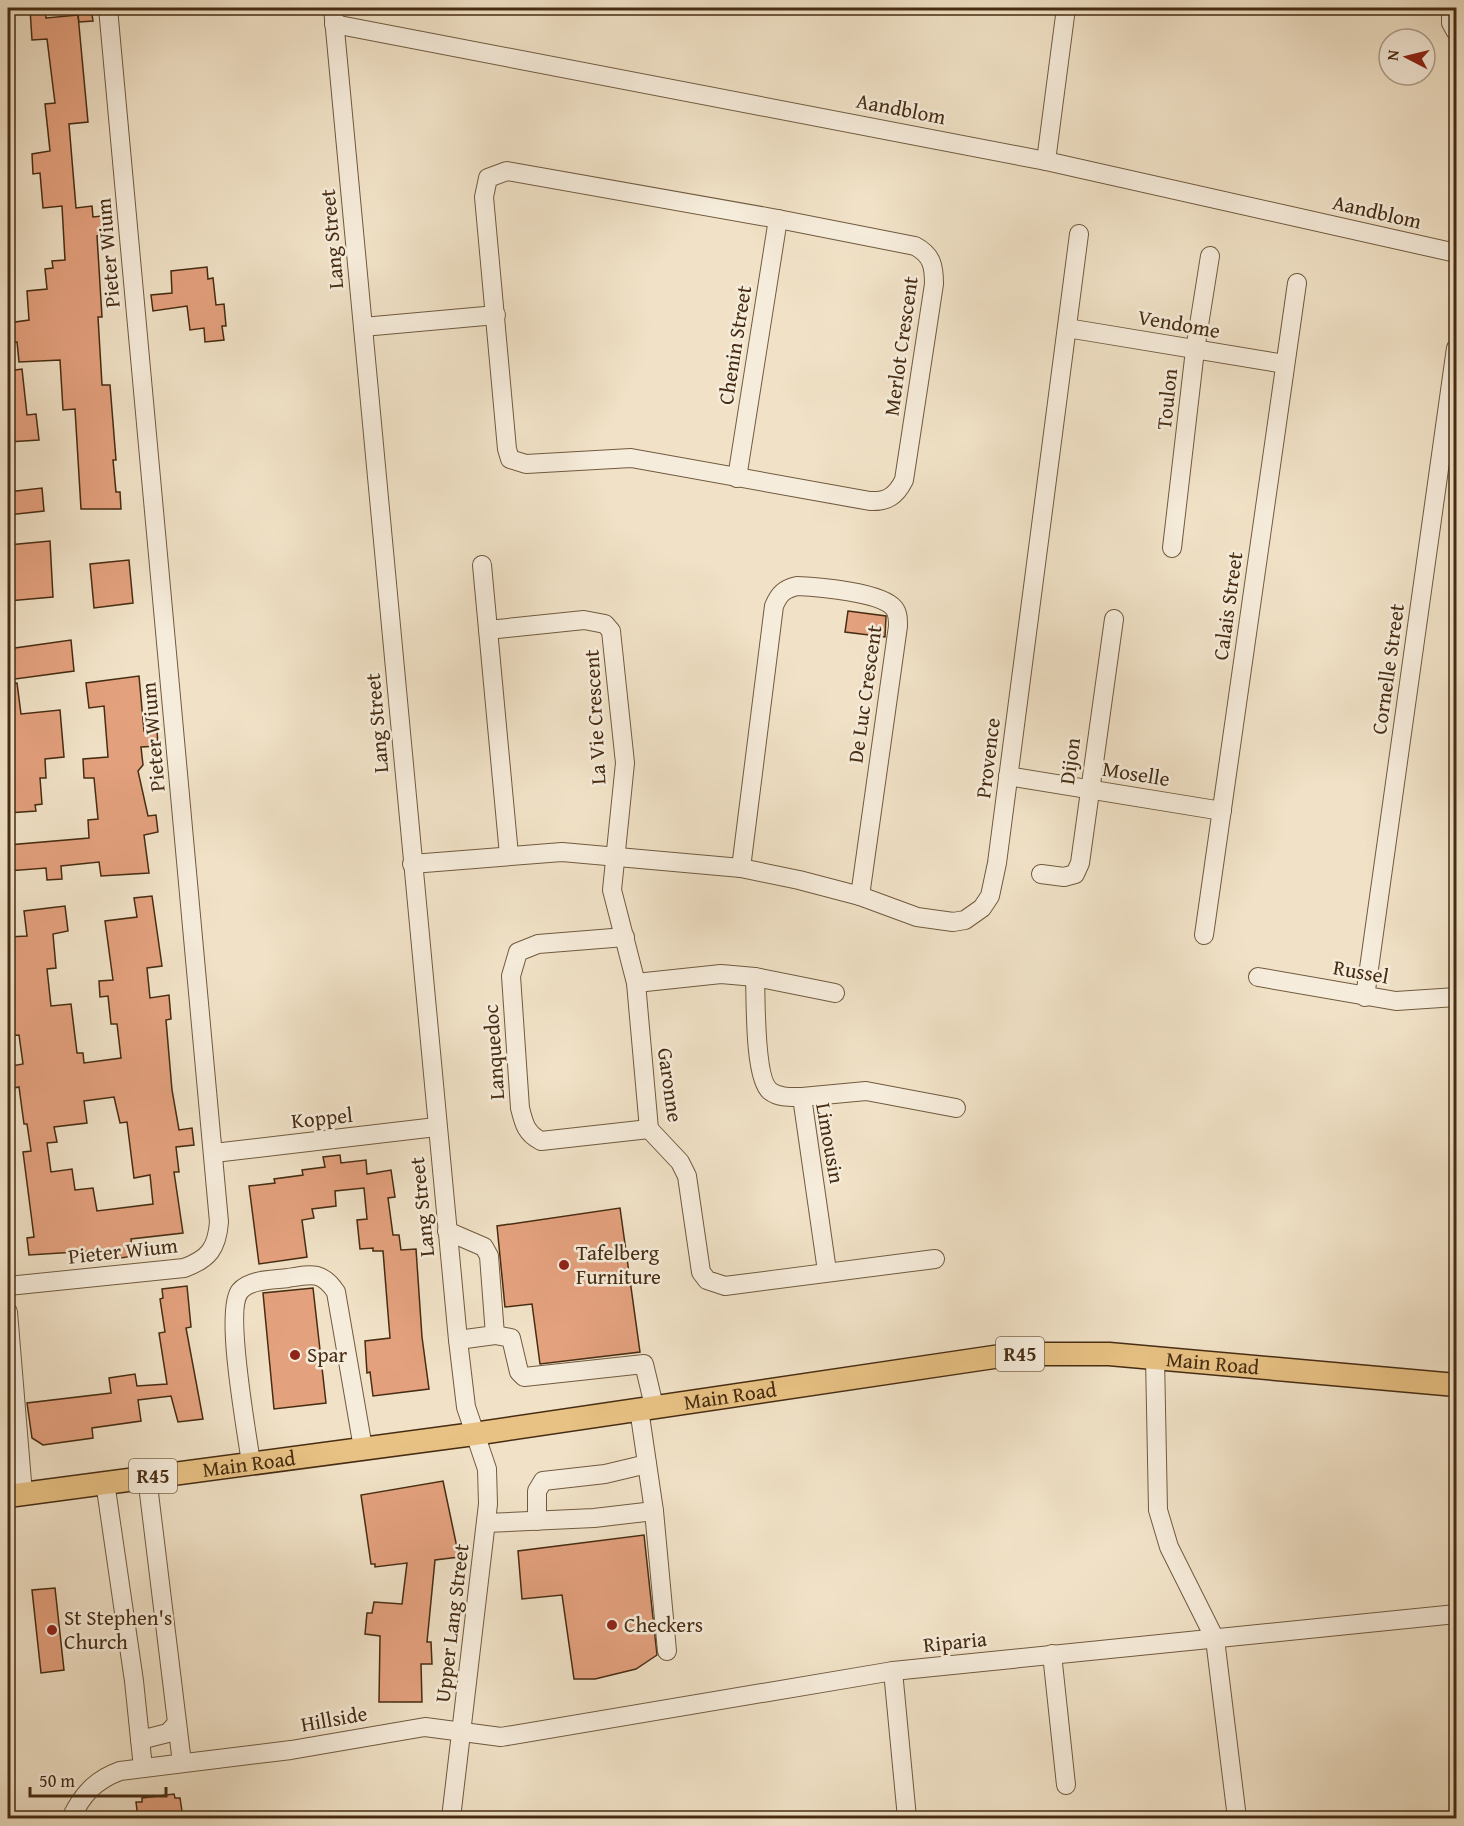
<svg xmlns="http://www.w3.org/2000/svg" width="1464" height="1826" font-family="'Gentium Book Plus',serif">
	<rect width="100%" height="100%" fill="#f1e2c7"/>
	<filter id="stains"><feTurbulence type="fractalNoise" baseFrequency=".00333" numOctaves="4"/><feColorMatrix values="0 0 0 0 .2 0 0 0 0 .09 0 0 0 0 .02 0 0 0 .5 -.17"/></filter>
	<radialGradient id="worn" r=".72"><stop offset=".6" stop-color="#630" stop-opacity="0"/><stop offset="1" stop-color="#630" stop-opacity=".3"/></radialGradient>
	<!-- building -->
	<g fill="#e4a17e" stroke="#462c12" stroke-width="1.5" fill-rule="evenodd">
		<polygon points="45,8 46,18 78,15 88,122 69,124 76,208 92,206 93,217 111,215 112,235 97,236 102,317 98,317 102,385 110,385 116,460 113,460 116,492 120,492 121,509 81,509 75,409 63,410 60,360 19,362 17,342 8,343 8,323 29,320 27,291 47,289 45,269 53,268 52,261 65,260 62,206 43,208 40,173 33,174 32,154 50,151 45,104 55,103 47,39 32,40 30,9"/>
		<polygon points="77,8 91,8 93,21 79,22"/>
		<polygon points="207,267 208,279 213,278 216,305 224,304 226,326 222,326 224,340 205,342 204,328 190,330 187,306 153,311 151,295 172,293 171,271"/>
		<polygon points="22,369 27,415 36,414 39,440 8,442 8,371"/>
		<polygon points="42,488 44,511 8,515 8,492"/>
		<polygon points="50,541 53,597 8,601 8,545"/>
		<polygon points="129,560 133,603 94,608 90,564"/>
		<polygon points="848,611 886,616 885,637 845,632"/>
		<polygon points="71,640 74,671 8,680 8,649"/>
		<polygon points="139,676 144,731 157,730 158,746 141,747 143,765 138,771 148,816 156,815 158,832 144,835 149,873 101,876 99,862 61,866 62,879 47,880 46,868 8,871 8,845 89,838 88,820 98,819 94,778 84,778 83,759 108,757 104,706 89,708 86,683"/>
		<polygon points="17,683 21,714 60,710 64,757 45,759 46,778 40,778 42,804 35,805 36,811 8,813 8,781 12,781 8,737 8,684"/>
		<path d="M152 896 162 966 147 968 150 998 169 995 171 1019 166 1020 172 1090 179 1130 192 1128 194 1145 176 1147 179 1172H174L183 1233 131 1239 133 1256 109 1260 108 1250 29 1255 27 1238 34 1237 23 1152 31 1151 27 1124H24L19 1087 14 1088 11 1066 23 1064 19 1035 8 1036V937L27 936 24 911 65 906 68 931 53 934 56 968 47 969 51 1006 71 1004 77 1053H83L84 1063 121 1058 117 1024H111L108 996 100 997 99 981 113 980 105 921 137 917 134 898ZM114 1097 120 1123 127 1122 134 1178 150 1175 153 1204 97 1211 93 1188 75 1190 72 1169 51 1172 47 1143 57 1142 54 1127 87 1123 84 1101Z"/>
		<polygon points="340,1155 341,1163 366,1160 367,1174 391,1170 395,1197 388,1198 393,1235 399,1235 401,1250 416,1249 422,1337 429,1389 373,1396 370,1372 367,1373 365,1341 390,1338 383,1251 373,1251 373,1248 360,1249 357,1220 367,1219 364,1188 335,1191 336,1206 312,1209 314,1218 302,1220 307,1257 259,1264 249,1186 275,1183 274,1179 303,1175 302,1170 325,1167 323,1157"/>
		<polygon points="620,1208 640,1352 540,1364 532,1304 505,1307 497,1226"/>
		<polygon points="187,1286 191,1327 186,1328 203,1419 178,1422 171,1396 138,1400 141,1421 92,1428 93,1438 43,1445 32,1438 27,1403 111,1393 109,1378 135,1374 137,1386 167,1384 159,1333 165,1332 160,1299 163,1298 162,1289"/>
		<polygon points="313,1288 326,1403 274,1409 263,1293"/>
		<polygon points="443,1481 459,1557 435,1560 427,1642 431,1642 432,1664 421,1664 422,1702 379,1702 380,1636 365,1634 367,1613 372,1613 374,1602 402,1604 407,1563 375,1567 375,1564 371,1564 361,1495"/>
		<polygon points="644,1535 657,1655 636,1669 595,1679 574,1679 562,1595 522,1599 518,1551"/>
		<polygon points="55,1588 64,1670 41,1673 32,1590"/>
		<polygon points="174,1794 175,1798 180,1798 183,1818 138,1818 136,1802 142,1802 142,1798"/>
	</g>
	<g fill="none" stroke-linecap="round" stroke-linejoin="round">
		<defs>
			<g id="minor">
				<polyline points="333,8 458,1340 466,1407 487,1469 488,1504 451,1818"/>
				<polyline points="1451,8 1451,23 1456,32"/>
				<polyline points="334,24 1046,161 1456,253"/>
				<polyline points="1046,161 1066,8"/>
				<path d="M507 171 778 219 915 246C932 255 934 266 934 284L904 480C896 496 887 502 870 501L631 458 526 464 510 459 507 449 484 197 488 178Z"/>
				<polyline points="363,327 496,315"/>
				<polyline points="1067,328 1285,364"/>
				<polyline points="737,478 778,219"/>
				<polyline points="1172,548 1195,350 1210,256"/>
				<polyline points="482,565 509,855"/>
				<polyline points="488,630 584,620 605,624 611,631 625,763 612,890 636,983 649,1129 680,1162 687,1176 701,1272 707,1280 725,1286 935,1259"/>
				<polyline points="1008,776 1222,811"/>
				<polyline points="412,864 562,852 741,868 799,880 860,896 917,917 953,922 965,920 982,908 990,896 997,863 1079,234"/>
				<path d="M741 868 774 606C779 594 784 589 797 586 818 587 881 592 894 608 898 613 898 619 898 626L860 896"/>
				<polyline points="1041,874 1064,877 1075,874 1080,863 1114,619"/>
				<polyline points="1204,935 1297,283"/>
				<path d="M625 937 538 944 518 952 511 976 520 1108C524 1124 526 1133 541 1141L649 1129"/>
				<path d="M755 977C756 999 754 1078 770 1091 779 1098 791 1097 802 1097L827 1271"/>
				<polyline points="1258,977 1396,1001 1456,997"/>
				<polyline points="636,983 721,974 755,977 835,993"/>
				<polyline points="1365,997 1456,348"/>
				<polyline points="802,1097 866,1091 956,1108"/>
				<polyline points="214,1153 436,1127"/>
				<polyline points="447,1231 484,1247 489,1256 495,1335 458,1340"/>
				<path d="M8 1286 184 1268C209 1259 217 1248 219 1222L108 8"/>
				<polyline points="8,1312 23,1494"/>
				<polyline points="495,1335 511,1338 519,1372 524,1377 644,1364 654,1406"/>
				<polyline points="1155,1357 1158,1510 1169,1547 1215,1639 1237,1818"/>
				<polyline points="639,1409 654,1511 667,1651"/>
				<path d="M251 1463C247 1433 224 1310 240 1291 250 1279 274 1280 288 1278 311 1274 322 1271 336 1292L363 1448"/>
				<polyline points="147,1477 182,1763"/>
				<polyline points="105,1482 134,1681 143,1768"/>
				<polyline points="537,1521 537,1491 543,1481 605,1474 647,1464"/>
				<polyline points="486,1523 594,1518 654,1511"/>
				<polyline points="1052,1654 1066,1785"/>
				<polyline points="893,1671 907,1818"/>
				<polyline points="140,1740 168,1733 177,1723"/>
				<path d="M71 1818C82 1795 95 1780 120 1771L291 1750 425 1727 501 1737 893 1671 1456 1614"/>
			</g>
			<g id="major">
				<path id="s1" d="M8 1496 474 1434 1014 1354H1109L1456 1385"/>
			</g>
		</defs>
		<!-- minor casing -->
		<use href="#minor" stroke="#715a3f" stroke-width="20"/>
		<!-- major casing -->
		<use href="#major" stroke="#462c12" stroke-width="25"/>
		<!-- minor -->
		<use href="#minor" stroke="#f6ecdb" stroke-width="18"/>
		<!-- major -->
		<use href="#major" stroke="#e8c184" stroke-width="22"/>
	</g>
	<!-- markers -->
	<g fill="#8f2418" stroke="#f6ecdb" stroke-width="2">
		<circle cx="564" cy="1265" r="6"/>
		<circle cx="295" cy="1355" r="6"/>
		<circle cx="612" cy="1625" r="6"/>
		<circle cx="52" cy="1630" r="6"/>
	</g>
	<g text-anchor="middle" stroke-width="5" stroke-linejoin="round" paint-order="stroke">
		<!-- shield labels -->
		<g fill="#f6ecdb" stroke="#7b664e" stroke-width="1.5">
			<rect x="996" y="1337" width="48" height="34" rx="4.5"/>
			<rect x="129" y="1459" width="48" height="34" rx="4.5"/>
		</g>
		<g font-size="20" font-weight="bold" fill="#462c12">
			<text x="1020" y="1361">R45</text>
			<text x="153" y="1483">R45</text>
		</g>
		<!-- street labels -->
		<g font-size="21" fill="#462c12" stroke="#f6ecdb">
			<text transform="translate(901 109) rotate(11)" y="7">Aandblom</text>
			<text transform="translate(1377 212) rotate(13)" y="7">Aandblom</text>
			<text transform="translate(332 239) rotate(-95)" y="7">Lang Street</text>
			<text transform="translate(108 253) rotate(-95)" y="7">Pieter Wium</text>
			<text transform="translate(1179 324) rotate(10)" y="7">Vendome</text>
			<text transform="translate(735 345) rotate(-81)" y="7">Chenin Street</text>
			<text transform="translate(901 346) rotate(-82)" y="7">Merlot Crescent</text>
			<text transform="translate(1167 399) rotate(-84)" y="7">Toulon</text>
			<text transform="translate(1228 606) rotate(-82)" y="7">Calais Street</text>
			<text transform="translate(1388 669) rotate(-82)" y="7">Cornelle Street</text>
			<text transform="translate(865 694) rotate(-82)" y="7">De Luc Crescent</text>
			<text transform="translate(595 717) rotate(-93)" y="7">La Vie Crescent</text>
			<text transform="translate(377 723) rotate(-95)" y="7">Lang Street</text>
			<text transform="translate(153 737) rotate(-95)" y="7">Pieter Wium</text>
			<text transform="translate(988 758) rotate(-83)" y="7">Provence</text>
			<text transform="translate(1070 761) rotate(-82)" y="7">Dijon</text>
			<text transform="translate(1136 774) rotate(9)" y="7">Moselle</text>
			<text transform="translate(1361 972) rotate(10)" y="7">Russel</text>
			<text transform="translate(494 1052) rotate(-94)" y="7">Lanquedoc</text>
			<text transform="translate(670 1085) rotate(82)" y="7">Garonne</text>
			<text transform="translate(322 1118) rotate(-6)" y="7">Koppel</text>
			<text transform="translate(830 1143) rotate(80)" y="7">Limousin</text>
			<text transform="translate(422 1207) rotate(-96)" y="7">Lang Street</text>
			<text transform="translate(123 1251) rotate(-6)" y="7">Pieter Wium</text>
			<text dy="7" stroke="none"><textPath href="#s1" startOffset="1215">Main Road</textPath></text>
			<text dy="7" stroke="none"><textPath href="#s1" startOffset="729">Main Road</textPath></text>
			<text dy="7" stroke="none"><textPath href="#s1" startOffset="243">Main Road</textPath></text>
			<text transform="translate(452 1623) rotate(-83)" y="7">Upper Lang Street</text>
			<text transform="translate(955 1642) rotate(-6)" y="7">Riparia</text>
			<text transform="translate(334 1719) rotate(-10)" y="7">Hillside</text>
		</g>
		<!-- poi labels -->
		<g font-size="21" fill="#462c12" stroke="#f6ecdb" text-anchor="start">
			<text x="576" y="1260">Tafelberg<tspan x="576" dy="24">Furniture</tspan></text>
			<text x="307" y="1362">Spar</text>
			<text x="64" y="1625">St Stephen's<tspan x="64" dy="24">Church</tspan></text>
			<text x="624" y="1632">Checkers</text>
		</g>
	</g>
	<!-- margin -->
	<rect width="1464" height="1826" fill="none" stroke="#f1e2c7" stroke-width="30"/>
	<rect x="9" y="9" width="1446" height="1808" fill="none" stroke="#462c12" stroke-width="3"/>
	<rect x="15" y="15" width="1434" height="1796" fill="none" stroke="#462c12" stroke-width="1.5"/>
	<!-- north arrow -->
	<g transform="translate(1407 57) rotate(277)"><circle r="28" fill="#f6ecdb" stroke="#b09f8b" stroke-width="1.5"/>
	<path d="M0-4.5L10 22L0 15L-10 22Z" fill="#8f2418"/>
	<text y="-9" font-size="16" font-weight="bold" text-anchor="middle" fill="#462c12">N</text>
	</g>
	<!-- scale -->
	<path d="M30 1787v9h136v-9" fill="none" stroke="#462c12" stroke-width="3"/>
	<text x="39" y="1787" font-size="18" fill="#462c12" stroke="#f6ecdb" stroke-width="4.5" paint-order="stroke">50 m</text>
	<rect width="100%" height="100%" filter="url(#stains)"/>
	<rect width="100%" height="100%" fill="url(#worn)"/>
</svg>
